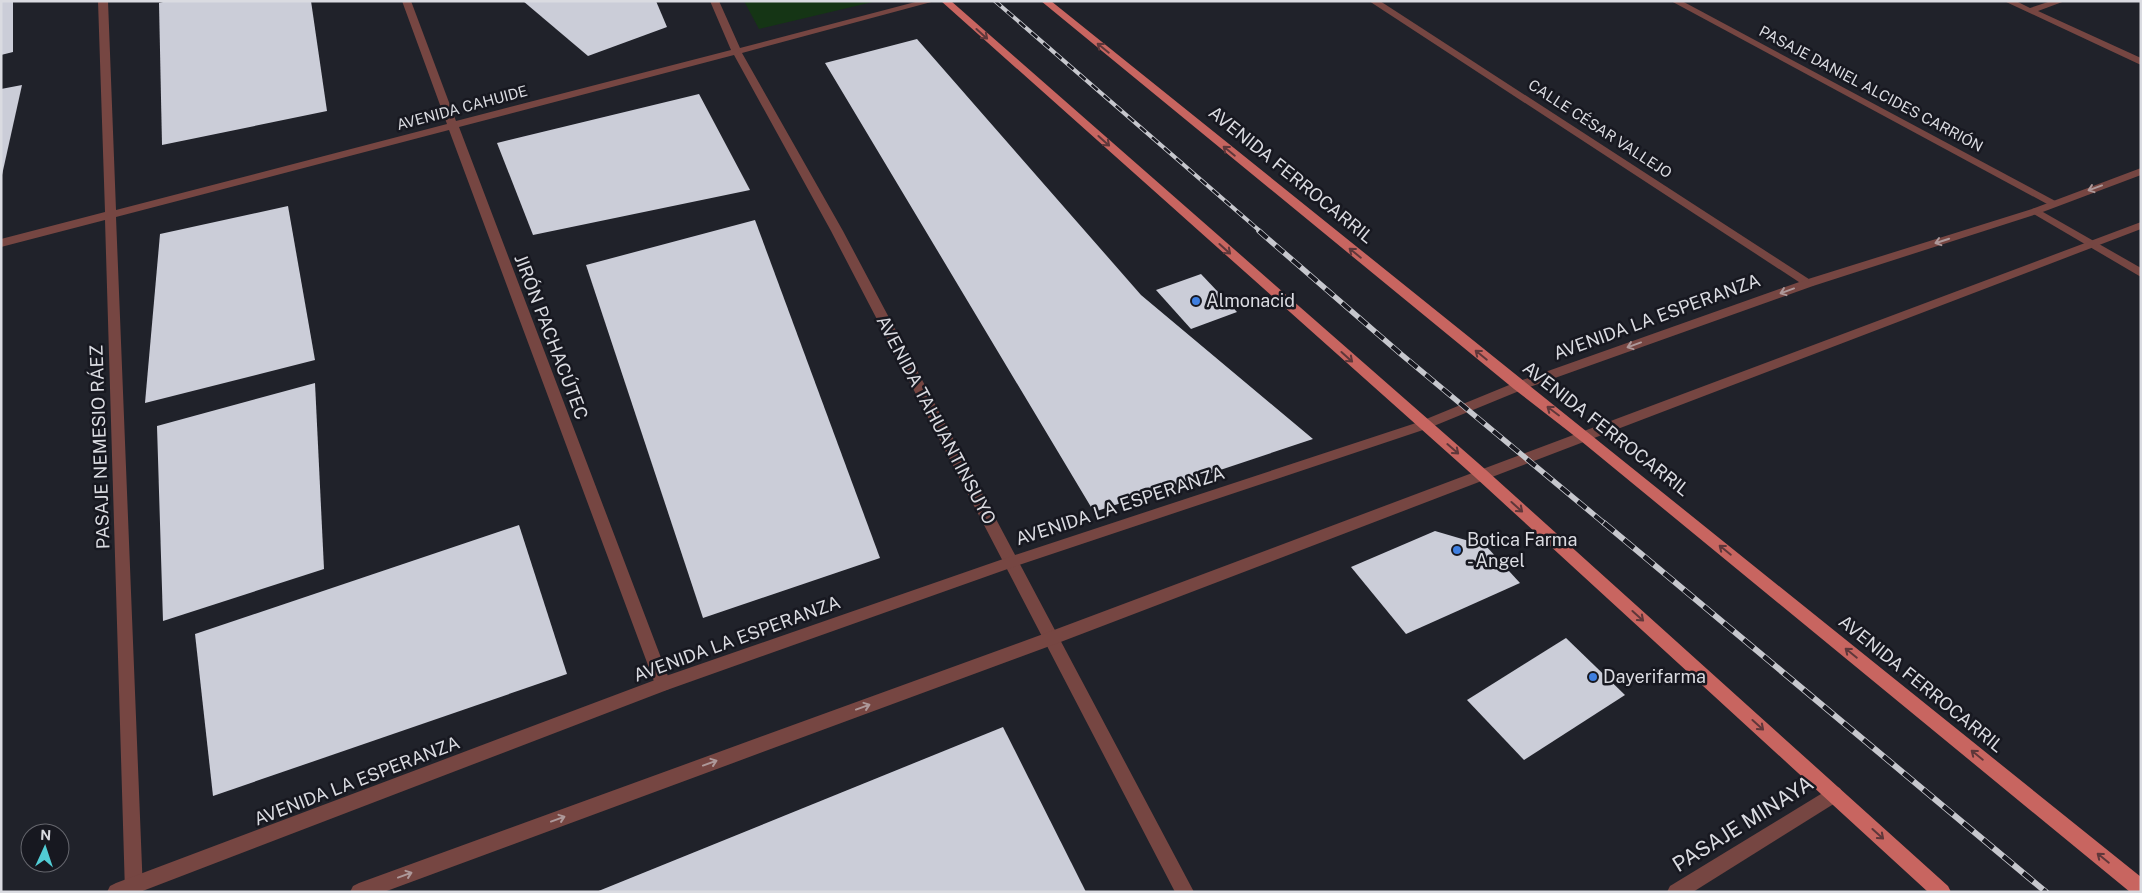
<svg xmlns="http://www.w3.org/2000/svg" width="2142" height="893" font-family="'Public Sans',sans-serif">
	<rect width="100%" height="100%" fill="#20222a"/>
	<!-- green -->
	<polygon fill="#153515" points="744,1 877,1 759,29"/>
	<!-- building -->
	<g fill="#cbcdd8">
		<polygon points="1,1 13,1 13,52 1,55"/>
		<polygon points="167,1 311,1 327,111 162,145 159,3"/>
		<polygon points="523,1 656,1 667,27 588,56"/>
		<polygon points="917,39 1141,295 1313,439 1094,512 825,63"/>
		<polygon points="22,85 2,175 1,174 1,89"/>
		<polygon points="699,94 750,190 533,235 497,143"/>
		<polygon points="288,206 315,360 145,403 160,234"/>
		<polygon points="755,220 880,558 703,618 586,265"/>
		<polygon points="1201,274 1237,312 1191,329 1156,290"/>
		<polygon points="315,383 324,569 163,621 157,426"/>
		<polygon points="519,525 567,674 213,796 195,634"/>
		<polygon points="1435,531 1486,546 1520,583 1406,634 1351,567"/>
		<polygon points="1566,638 1625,695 1524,760 1467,700"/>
		<polygon points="1003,727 1086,892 596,892"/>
	</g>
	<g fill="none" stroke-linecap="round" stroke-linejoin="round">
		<!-- minor -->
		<g fill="#764642" fill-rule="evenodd">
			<polygon points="98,1 108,1 116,210 447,124 402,1 411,1 456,121 731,50 710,1 719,1 740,48 919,1 935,1 742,53 843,231 1194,892 1175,892 831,231 734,55 459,127 671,684 669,689 663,691 657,689 655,684 449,130 116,217 143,892 125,892 105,220 1,247 1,239 105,212"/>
			<polygon points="1369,1 1380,1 1815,283 1813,286 1805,286"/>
			<polygon points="1671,1 1682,1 2059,203 2057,205 2049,205"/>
			<polygon points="2004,1 2016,1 2030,8 2051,1 2065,1 2038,11 2141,58 2141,65"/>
			<polygon points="2036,208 2141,268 2141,277 2032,213 2032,209"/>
			<polygon points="1834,786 1840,788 1843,794 1840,800 1693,892 1667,892 1670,886"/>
		</g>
		<!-- tertiary -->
		<g fill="#764642" fill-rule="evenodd">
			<polygon points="2141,168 2141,175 2040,213 1813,286 1524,389 1429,428 1016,566 667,690 140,892 107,892 110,886 116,883 663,677 1006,558 1419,422 1514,383 1805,280 2032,209"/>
			<polygon points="2141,222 2141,229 1058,643 384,892 350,892 353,886 359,883 1046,633"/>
		</g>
		<!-- primary -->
		<g fill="#c86560" fill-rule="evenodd">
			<polygon points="941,1 951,1 1486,470 1948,886 1951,892 1928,892 1476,478"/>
			<polygon points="1041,1 1051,1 2141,877 2141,892 2130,892 1581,441 1514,389"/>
		</g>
		<defs>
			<polyline id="rail-far2" points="995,1 1261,232"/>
			<polyline id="rail-far1" points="1259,231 1402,355 1605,524"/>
			<polyline id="rail" points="1604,523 2046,892"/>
		</defs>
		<!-- rail-far2 casing -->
		<use href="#rail-far2" stroke="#c6c7cd" stroke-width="4"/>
		<!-- rail-far1 casing -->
		<use href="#rail-far1" stroke="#c6c7cd" stroke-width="5.5"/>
		<!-- rail casing -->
		<use href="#rail" stroke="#c6c7cd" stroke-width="6"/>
		<!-- rail-far2 -->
		<use href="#rail-far2" stroke="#171820" stroke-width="2.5" stroke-dasharray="8" stroke-linecap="butt"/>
		<!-- rail-far1 -->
		<use href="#rail-far1" stroke="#171820" stroke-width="4" stroke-dasharray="11" stroke-linecap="butt"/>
		<!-- rail -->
		<use href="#rail" stroke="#171820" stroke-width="4.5" stroke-dasharray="13" stroke-linecap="butt"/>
	</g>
	<!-- one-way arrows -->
	<defs><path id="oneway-shaft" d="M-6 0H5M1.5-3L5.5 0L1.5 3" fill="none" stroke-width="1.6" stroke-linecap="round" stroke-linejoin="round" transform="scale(1.25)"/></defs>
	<g stroke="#5e373a">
		<use href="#oneway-shaft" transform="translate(982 34) rotate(42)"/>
		<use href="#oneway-shaft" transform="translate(1103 48) rotate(-141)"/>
		<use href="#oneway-shaft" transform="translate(1104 141) rotate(42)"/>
		<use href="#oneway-shaft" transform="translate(1229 151) rotate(-141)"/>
		<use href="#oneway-shaft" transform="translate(1225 249) rotate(42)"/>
		<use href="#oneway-shaft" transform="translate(1355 253) rotate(-141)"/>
		<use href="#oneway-shaft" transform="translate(1481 355) rotate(-141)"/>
		<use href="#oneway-shaft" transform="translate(1347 357) rotate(42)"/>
		<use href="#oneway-shaft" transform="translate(1553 411) rotate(-143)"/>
		<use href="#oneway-shaft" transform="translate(1453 449) rotate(41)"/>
		<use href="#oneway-shaft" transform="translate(1517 507) rotate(42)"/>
		<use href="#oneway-shaft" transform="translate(1725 550) rotate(-141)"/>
		<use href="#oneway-shaft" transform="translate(1638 616) rotate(42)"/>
		<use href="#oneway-shaft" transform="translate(1851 653) rotate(-141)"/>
		<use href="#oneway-shaft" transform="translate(1758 725) rotate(42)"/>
		<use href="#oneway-shaft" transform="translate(1977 755) rotate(-141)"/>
		<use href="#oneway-shaft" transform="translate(1878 834) rotate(42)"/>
		<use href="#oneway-shaft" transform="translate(2103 858) rotate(-141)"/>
	</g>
	<g stroke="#ad9899">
		<use href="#oneway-shaft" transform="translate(2095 188) rotate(160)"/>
		<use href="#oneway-shaft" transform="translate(1942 241) rotate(162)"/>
		<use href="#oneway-shaft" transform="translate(1787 291) rotate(160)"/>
		<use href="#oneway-shaft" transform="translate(1634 345) rotate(160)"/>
		<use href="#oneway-shaft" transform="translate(863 707) rotate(-20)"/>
		<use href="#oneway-shaft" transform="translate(710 763) rotate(-20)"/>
		<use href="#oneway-shaft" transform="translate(558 819) rotate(-20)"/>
		<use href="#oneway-shaft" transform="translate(405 875) rotate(-20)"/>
	</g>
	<!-- markers -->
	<g fill="#3f7fe0" stroke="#171820" stroke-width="2">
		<circle cx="1196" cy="301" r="5"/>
		<circle cx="1457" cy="550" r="5"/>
		<circle cx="1593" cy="677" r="5"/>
	</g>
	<g text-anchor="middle" stroke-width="5" stroke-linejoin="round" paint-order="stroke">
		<!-- far-street labels -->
		<g font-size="15" fill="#dadbe1" stroke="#171820">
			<text transform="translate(1871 89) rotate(28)" y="5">PASAJE DANIEL ALCIDES CARRIÓN</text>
			<text transform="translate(462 108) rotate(-15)" y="5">AVENIDA CAHUIDE</text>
			<text transform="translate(1600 129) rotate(33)" y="5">CALLE CÉSAR VALLEJO</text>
		</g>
		<!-- street labels -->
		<g font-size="18" fill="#dadbe1" stroke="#171820">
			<text transform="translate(1291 175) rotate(39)" y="6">AVENIDA FERROCARRIL</text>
			<text transform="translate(1657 317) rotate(-20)" y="6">AVENIDA LA ESPERANZA</text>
			<text transform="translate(551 337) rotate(69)" y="6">JIRÓN PACHACÚTEC</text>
			<text transform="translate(936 420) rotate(62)" y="6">AVENIDA TAHUANTINSUYO</text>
			<text transform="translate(1606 429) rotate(38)" y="6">AVENIDA FERROCARRIL</text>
			<text transform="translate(100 447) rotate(-92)" y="6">PASAJE NEMESIO RÁEZ</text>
			<text transform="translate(1120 506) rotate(-18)" y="6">AVENIDA LA ESPERANZA</text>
			<text transform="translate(737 639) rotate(-20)" y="6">AVENIDA LA ESPERANZA</text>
			<text transform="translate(1921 684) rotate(39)" y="6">AVENIDA FERROCARRIL</text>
			<text transform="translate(357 781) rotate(-21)" y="6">AVENIDA LA ESPERANZA</text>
		</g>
		<!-- poi labels -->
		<g font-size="18" fill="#dadbe1" stroke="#171820" text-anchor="start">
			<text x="1206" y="307">Almonacid</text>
			<text x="1467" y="546">Botica Farma<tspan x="1467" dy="21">- Angel</tspan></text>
			<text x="1603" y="683">Dayerifarma</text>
		</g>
		<!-- near-street labels -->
		<g font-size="21" fill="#dadbe1" stroke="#171820">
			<text transform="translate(1743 824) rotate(-32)" y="7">PASAJE MINAYA</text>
		</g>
	</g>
	<!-- border -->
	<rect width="2142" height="893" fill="none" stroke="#dadbe1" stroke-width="5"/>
	<!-- north arrow -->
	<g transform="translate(45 848) rotate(3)"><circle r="24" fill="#171820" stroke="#65666d"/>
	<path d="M0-4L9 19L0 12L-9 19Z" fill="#51ccd5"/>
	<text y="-8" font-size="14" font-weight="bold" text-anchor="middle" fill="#dadbe1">N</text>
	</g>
</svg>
